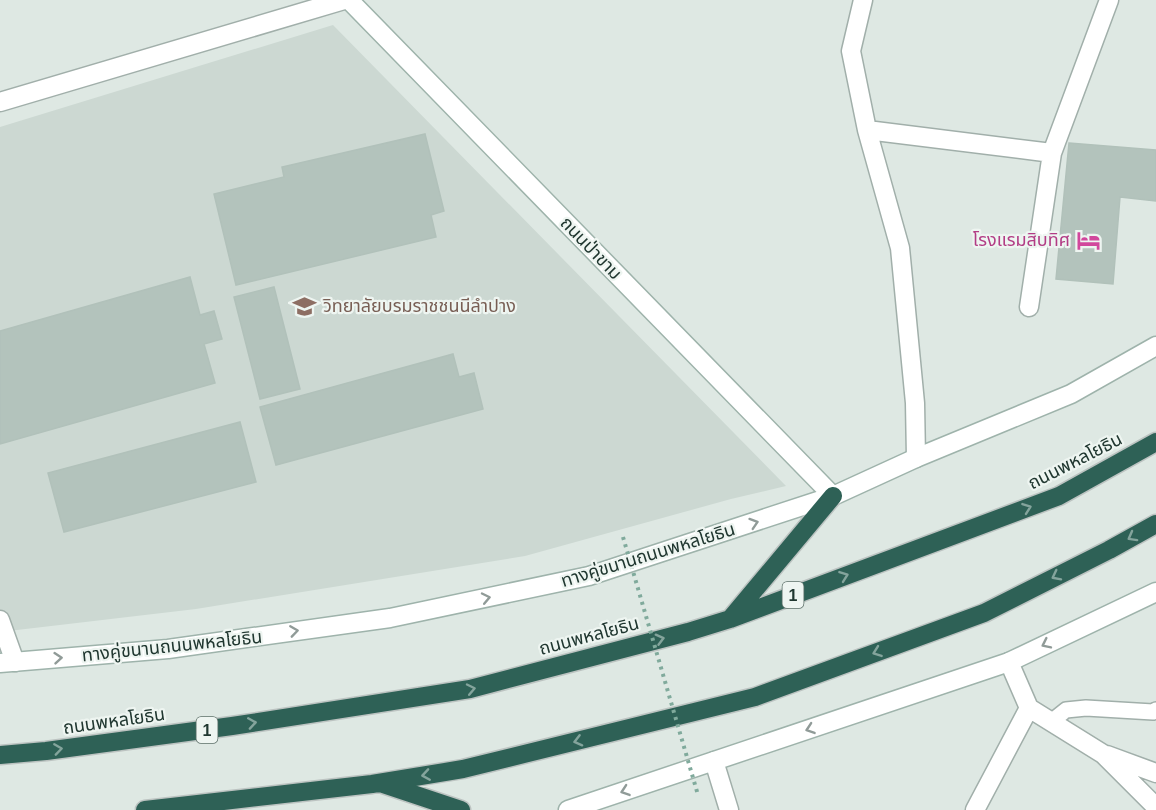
<svg xmlns="http://www.w3.org/2000/svg" width="1156" height="810" font-family="Helvetica,'Noto Sans Thai',sans-serif">
  <style>
    .built { fill: #ccd8d2 }
    .building { fill: #b3c3bc; stroke: #b1c1ba; stroke-width: 1.5 }
    .lines { fill: none; stroke-linecap: round; stroke-linejoin: round }
    .lane-casing { stroke: #a1afaa; stroke-width: 18 }
    .street-casing { stroke: #a1afaa; stroke-width: 21 }
    .secondary-casing { stroke: #9eb3ab; stroke-width: 21 }
    .highway-casing { stroke: #bcc3c1; stroke-width: 21 }
    .lane { stroke: #fff; stroke-width: 15 }
    .street { stroke: #fff; stroke-width: 18 }
    .secondary { stroke: #fff; stroke-width: 18 }
    .highway { stroke: #2e6156; stroke-width: 18 }
    .path-bridge { stroke: #80aa9c; stroke-width: 4; stroke-dasharray: 3 4.5; stroke-linecap: butt }
    .oneway { stroke: #84a49c }
    .oneway2 { stroke: #909b98 }
    .labels { text-anchor: middle; dominant-baseline: central; stroke-width: 4.5; stroke-linejoin: round; paint-order: stroke }
    .shield { fill: #eef5f1; stroke: #5e706a; stroke-width: 1.5 }
    .shield-label { font-size: 16px; font-weight: bold; fill: #203730 }
    .hotel-label { font-size: 18px; fill: #b23c85; stroke: #eef5f1; text-anchor: end }
    .street-label { font-size: 18px; fill: #203730; stroke: #eef5f1 }
    .education-label { font-size: 18px; fill: #785e54; stroke: #eef5f1; text-anchor: start }
  </style>
  <rect width="100%" height="100%" fill="#dee8e3"/>
  <!-- built -->
  <path class="built" d="M333,25L786,486L731,499L525,556L196,609L0,632V127Z"/>
  <!-- building -->
  <path class="building" d="M425,134L444,211L431,215L436,237L236,285L214,194L284,177L282,167Z
    M1069,143L1156,150V201L1120,197L1113,284L1056,279Z
    M190,277L200,315L214,311L222,339L204,344L215,383L0,444V331Z
    M274,287L300,389L260,399L234,297Z
    M453,354L459,377L474,373L483,409L276,465L260,407Z
    M240,422L256,482L64,532L48,473Z"/>
  <g class="lines">
    <defs>
      <path id="lane" d="M1051,722L1066,710L1086,708L1153,712L1156,710"/>
      <path id="street" d="M863,0L851,51L867,130L900,248L915,403L916,458
        M0,102L344,0
        M867,130L1052,153
        M1029,307L1052,153L1109,0
        M0,620L15,662
        M1009,662L1029,708L1103,754L1156,807
        M1107,755L1156,773
        M714,761L729,810
        M975,810L1029,708"/>
      <path id="secondary" d="M349,0L833,496
        M0,663L168,649L390,618L589,576L833,496L916,458L1071,394L1156,346
        M568,810L1009,662L1156,592"/>
      <path id="highway" d="M731,618L833,496
        M0,755L46,751L232,726L470,689L688,632L730,619L1059,496L1156,442
        M383,784L461,810
        M145,810L372,784L463,769L755,697L984,613L1109,550L1156,524"/>
    </defs>
    <!-- lane casing -->
    <use href="#lane" class="lane-casing"/>
    <!-- street casing -->
    <use href="#street" class="street-casing"/>
    <!-- secondary casing -->
    <use href="#secondary" class="secondary-casing"/>
    <!-- highway casing -->
    <use href="#highway" class="highway-casing"/>
    <!-- lane -->
    <use href="#lane" class="lane"/>
    <!-- street -->
    <use href="#street" class="street"/>
    <!-- secondary -->
    <use href="#secondary" class="secondary"/>
    <!-- highway -->
    <use href="#highway" class="highway"/>
    <!-- path-bridge -->
    <path class="path-bridge" d="M623,537L698,795"/>
  </g>
  <!-- one-way arrows -->
  <defs><path id="oneway-chevron" d="M-2-3.5L2.5 0L-2 3.5" fill="none" stroke-width="1.6" stroke-linecap="round" stroke-linejoin="round" transform="scale(1.5)"/></defs>
  <g class="oneway">
    <use href="#oneway-chevron" transform="translate(1027 508) rotate(-20)"/>
    <use href="#oneway-chevron" transform="translate(1132 537) rotate(151)"/>
    <use href="#oneway-chevron" transform="translate(844 576) rotate(-20)"/>
    <use href="#oneway-chevron" transform="translate(1056 576) rotate(153)"/>
    <use href="#oneway-chevron" transform="translate(660 639) rotate(-15)"/>
    <use href="#oneway-chevron" transform="translate(877 652) rotate(160)"/>
    <use href="#oneway-chevron" transform="translate(471 689) rotate(-12)"/>
    <use href="#oneway-chevron" transform="translate(252 723) rotate(-9)"/>
    <use href="#oneway-chevron" transform="translate(578 741) rotate(166)"/>
    <use href="#oneway-chevron" transform="translate(58 749) rotate(-8)"/>
    <use href="#oneway-chevron" transform="translate(426 775) rotate(171)"/>
  </g>
  <g class="oneway2">
    <use href="#oneway-chevron" transform="translate(754 523) rotate(-18)"/>
    <use href="#oneway-chevron" transform="translate(486 598) rotate(-12)"/>
    <use href="#oneway-chevron" transform="translate(294 631) rotate(-8)"/>
    <use href="#oneway-chevron" transform="translate(1046 644) rotate(154)"/>
    <use href="#oneway-chevron" transform="translate(58 658) rotate(-5)"/>
    <use href="#oneway-chevron" transform="translate(810 729) rotate(161)"/>
    <use href="#oneway-chevron" transform="translate(625 791) rotate(161)"/>
  </g>
  <!-- icons -->
  <defs>
    <symbol id="hotel-bare" viewBox="-9 -9 18 18"><path d="M-6-4.5h1.5V1H6V5H4.5V3h-9V5H-6ZM-4 0a1.8 1.8 0 1 1 3.6 0ZM.5 0V-2.5h3Q6-2.5 6 0Z" fill="#d1479c" stroke="#eef5f1" stroke-width="2.5" paint-order="stroke"/></symbol>
    <symbol id="university-bare" viewBox="-9 -9 18 18"><path d="M0-5L7-2L0 1L-7-2ZM-4 1L0 2.5L4 1V4Q0 6-4 4Z" fill="#8d6e63" stroke="#eef5f1" stroke-width="2.5" paint-order="stroke"/></symbol>
  </defs>
  <g fill-rule="evenodd">
    <use href="#hotel-bare" x="1072" y="224" width="33" height="33"/>
    <use href="#university-bare" x="288" y="290" width="33" height="33"/>
  </g>
  <g class="labels">
    <!-- shield labels -->
    <g class="shield">
      <rect x="782.5" y="582" width="21" height="26" rx="4.5"/>
      <rect x="196.5" y="717" width="21" height="26" rx="4.5"/>
    </g>
    <g class="shield-label">
      <text x="793" y="595">1</text>
      <text x="207" y="730">1</text>
    </g>
    <!-- hotel labels -->
    <g class="hotel-label">
      <text x="1070" y="240">โรงแรมสิบทิศ</text>
    </g>
    <!-- street labels -->
    <g class="street-label">
      <text transform="translate(591 248) rotate(46)">ถนนป่าขาม</text>
      <text transform="translate(1075 461) rotate(-27)">ถนนพหลโยธิน</text>
      <text transform="translate(648 555) rotate(-17)">ทางคู่ขนานถนนพหลโยธิน</text>
      <text transform="translate(589 636) rotate(-15)">ถนนพหลโยธิน</text>
      <text transform="translate(172 646) rotate(-6)">ทางคู่ขนานถนนพหลโยธิน</text>
      <text transform="translate(114 721) rotate(-8)">ถนนพหลโยธิน</text>
    </g>
    <!-- education labels -->
    <g class="education-label">
      <text x="323" y="306">วิทยาลัยบรมราชชนนีลำปาง</text>
    </g>
  </g>
</svg>
